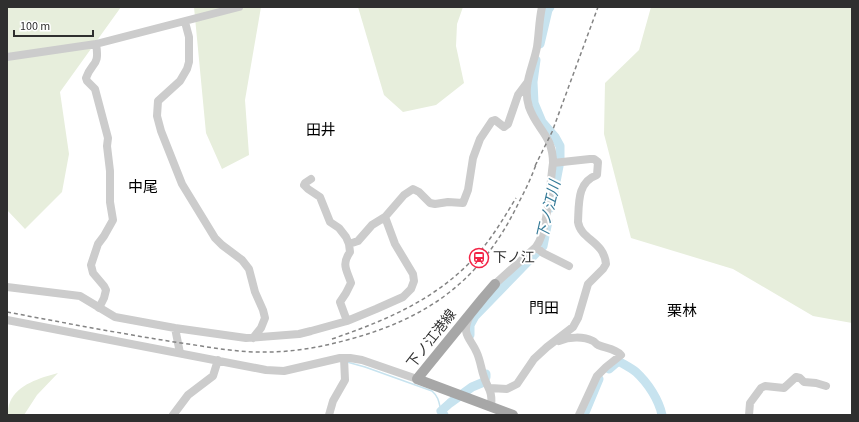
<svg xmlns="http://www.w3.org/2000/svg" width="859" height="422" font-family="'Source Sans 3','Noto Sans JP',sans-serif">
  <style>
    .green { fill: #e7eedc }
    .lines { fill: none; stroke-linecap: round; stroke-linejoin: round }
    .stream { stroke: #c7e3ef; stroke-width: 1.5 }
    .river { stroke: #c7e3ef; stroke-width: 9 }
    .minor { stroke: #ccc; stroke-width: 8 }
    .major { stroke: #a7a7a7; stroke-width: 10 }
    .rail { stroke: #848484; stroke-width: 1.5; stroke-dasharray: 4 3; stroke-linecap: butt }
    .labels { text-anchor: middle; dominant-baseline: central; stroke-width: 4; stroke-linejoin: round; paint-order: stroke }
    .poi-label { font-size: 14px; fill: #2f2f2f; stroke: #fff; text-anchor: start }
    .street-label { font-size: 14px; fill: #2f2f2f; stroke: #fff }
    .neighbourhood-label { font-size: 15px; fill: #000; stroke: #fff }
    .water-label { font-size: 15px; font-style: italic; fill: #367b98; stroke: #fff }
  </style>
  <rect width="100%" height="100%" fill="#fff"/>
  <!-- green -->
  <path class="green" d="M7,7H121L60,92L69,154L62,192L25,229L7,210Z
    M194,7H261L245,100L249,155L222,169L206,133Z
    M358,7H463L457,24L456,46L464,83L436,105L403,112L384,95Z
    M651,7H852V323L813,316L733,269L631,238L604,134L605,83L639,50Z
    M58,373L37,395L24,415H8C8,411 8,406 10,402C18,384 40,378 58,373Z"/>
  <g class="lines">
    <!-- stream -->
    <path class="stream" d="M347,362L365,367L432,391C439,397 439,403 441,411"/>
    <!-- river -->
    <path class="river" d="M540,44L548,10L550,7
      M536,60L533,82L534,103L542,122L555,137L560,146V161L551,208
      M470,335V325L475,316L543,246L548,221
      M609,369L616,363L620,362C625,365 631,368 636,372C648,383 659,400 662,415
      M444,415L441,411L450,403L472,387L484,382L486,377V374
      M584,415L599,379"/>
    <!-- minor -->
    <path class="minor" d="M185,22L189,37V62L187,69L180,81L158,101L157,116L161,131L182,184L215,238L222,245L242,260L249,269L255,292L263,310L265,318L261,328L253,338
      M96,44C100,67 92,61 86,78L87,81L95,89L108,138L107,146L110,171V202L113,220L104,236L98,244L91,265L93,273L104,286L106,290L104,298L99,308
      M7,57L96,44L239,7
      M311,179L305,183L304,185L308,189L320,197L330,222L339,228L346,237L349,244L350,252C341,265 347,270 351,283L346,293L340,302L347,321
      M349,244L358,241L372,225L385,217
      M536,247L543,253L569,266
      M495,284L536,247C548,231 550,183 553,163C553,135 537,130 529,107C522,85 533,68 537,47C539,34 539,20 542,7
      M7,287L80,296L115,317L175,328L246,338L299,334L311,331L347,321L376,309L403,297L411,289L414,281L413,274L395,244L385,217L404,195L413,189L419,192L430,203L435,204L448,202L463,203L468,190L473,158L480,139L492,121L495,120L504,127L508,124L518,95L527,83
      M470,316C460,335 471,338 477,353C480,360 481,367 483,374C487,389 493,389 491,407
      M7,320L266,370L284,371L340,358H350L362,360L417,379
      M175,328L180,353
      M559,341C569,337 583,336 593,341C595,342 596,344 598,345C607,349 614,348 621,355L606,367L597,376L579,415
      M490,388L507,389L517,384L534,359L547,347L573,327L578,318L588,284L603,269L606,264C604,241 581,240 578,222C579,203 577,182 597,175L598,162L594,159H590L553,163
      M173,415L188,395L213,376L218,360
      M329,415L333,401L345,380L344,358
      M749,415L750,403L761,388L765,386L784,388L796,377L800,378L804,382L816,383L826,386"/>
    <!-- major -->
    <path class="major" d="M495,284L483,298L417,379L513,415"/>
    <!-- rail -->
    <path class="rail" d="M535,166L552,132L598,7
      M7,312C65,323 123,334 181,343C210,347 239,353 267,352C294,352 321,347 347,340C430,318 482,279 519,202C526,189 532,176 537,162
      M332,339C390,319 442,297 482,249C495,233 505,216 516,198"/>
  </g>
  <!-- icons -->
  <defs>
    <symbol id="station-ring" viewBox="-11 -11 22 22"><circle r="9.5" fill="#fff" stroke="#f32547" stroke-width="1.5"/><path d="M-3-6H3Q5-6 5-4V2Q5 4 3 4L4.5 6H3L1.5 4h-3L-3 6H-4.5L-3 4Q-5 4-5 2V-4Q-5-6-3-6ZM-3.5-4v3h7v-3ZM-3.5 1v1.5H-2V1ZM2 1v1.5H3.5V1Z" fill="#f32547"/></symbol>
  </defs>
  <g fill-rule="evenodd">
    <use href="#station-ring" x="468" y="247" width="22" height="22"/>
  </g>
  <g class="labels">
    <!-- poi labels -->
    <g class="poi-label">
      <text x="493" y="258">下ノ江</text>
    </g>
    <!-- street labels -->
    <g class="street-label">
      <text transform="translate(432 339) rotate(-52)">下ノ江港線</text>
    </g>
    <!-- neighbourhood labels -->
    <g class="neighbourhood-label">
      <text x="321" y="130">田井</text>
      <text x="143" y="187">中尾</text>
      <text x="544" y="308">門田</text>
      <text x="682" y="311">栗林</text>
    </g>
    <!-- water labels -->
    <g class="water-label">
      <text transform="translate(549 210) rotate(-77)">下ノ江川</text>
    </g>
  </g>
  <!-- border -->
  <rect width="859" height="422" fill="none" stroke="#2f2f2f" stroke-width="16"/>
  <!-- scale -->
  <path d="M14 30v6h79v-6" fill="none" stroke="#2f2f2f" stroke-width="2"/>
  <text x="20" y="30" font-size="12" fill="#2f2f2f" stroke="#ffffff" stroke-width="3" paint-order="stroke">100 m</text>
</svg>
